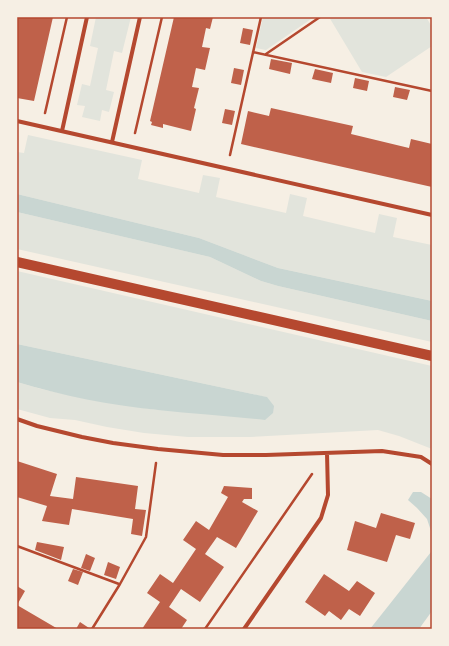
<svg xmlns="http://www.w3.org/2000/svg" width="449" height="646" font-family="Mulish,sans-serif">
  <style>
    .green { fill: #e2e4dc }
    .water { fill: #c9d6d2 }
    .building { fill: #bf614a }
    .lines { fill: none; stroke-linecap: round; stroke-linejoin: round }
    .path { stroke: #b5482f; stroke-width: 2.5 }
    .minor { stroke: #b5482f; stroke-width: 4 }
    .primary { stroke: #b5482f; stroke-width: 10 }
    .neatline { fill: none; stroke: #b5482f; stroke-width: 1.5 }
  </style>
  <rect width="100%" height="100%" fill="#f6efe4"/>
  <!-- green -->
  <path class="green" d="M96,17H131L122,53L114,51L106,90L114,92L109,112L102,110L100,121L82,117L85,106L77,105L82,84L90,86L98,48L90,46Z
    M263,17H314L266,50L256,48Z
    M329,17H426L432,27V46L386,77L362,72Z
    M28,135L142,160L138,179L199,193L203,175L220,178L216,197L286,213L290,194L307,198L303,216L375,233L379,214L397,218L393,237L432,245V301L278,268L199,238L17,194V152L24,153Z
    M17,212L210,257L261,281L278,286L432,321V342L17,249Z
    M17,271L432,366V449L399,436L378,430L250,437H188L144,433L107,427L75,420L50,418L17,409V382L41,389L93,400L157,410L266,397L17,344Z"/>
  <!-- water -->
  <path class="water" d="M17,194L199,238L278,268L432,301V321L278,286L261,281L210,257L17,212Z
    M17,344L267,397L274,406L273,413L265,420C229,416 194,414 158,410C110,405 63,396 17,382Z
    M413,492H421L432,499V534L427,519L417,508L408,500Z
    M432,544V611L419,629H370L431,552Z"/>
  <!-- building -->
  <path class="building" d="M17,17H53L34,101L17,98Z
    M174,17H213L210,29L206,28L202,47L210,48L205,70L196,68L192,87L199,88L194,108L196,109L191,131L163,124V128L151,125L152,122L150,121Z
    M243,28L253,30L250,45L240,43Z
    M271,59L292,63L290,74L269,69Z
    M234,68L244,70L241,85L231,83Z
    M315,69L333,73L331,83L312,79Z
    M355,78L369,81L367,91L353,88Z
    M395,87L410,90L407,100L393,97Z
    M271,108L353,126L351,134L409,148L411,139L432,144V187L241,144L248,111L269,116Z
    M225,109L235,111L232,125L222,123Z
    M17,461L57,474L50,496L73,499L76,477L138,486L135,509L146,510L142,536L131,534L133,519L72,509L69,525L42,521L47,506L17,497Z
    M224,486L252,488V499H244L242,502L258,511L236,548L217,537L205,554L224,567L200,602L181,589L169,607L187,620L181,629H142L160,602L147,593L160,574L173,583L196,549L183,540L196,521L209,530L228,497L221,493Z
    M381,513L415,523L410,539L396,535L387,562L347,550L355,521L376,528Z
    M37,542L64,547L61,560L35,550Z
    M86,554L95,558L90,571L81,568Z
    M108,562L120,567L116,579L104,575Z
    M73,569L83,572L78,585L68,581Z
    M324,574L349,591L357,581L375,593L360,616L349,609L341,620L329,611L325,616L305,602Z
    M17,586L25,591L17,605L58,629H17Z
    M80,622L89,628V629H76Z"/>
  <g class="lines">
    <!-- path -->
    <path class="path" d="M431,17L432,19
      M253,52L432,91
      M266,54L320,17
      M45,113L67,17
      M135,133L162,17
      M230,155L261,17
      M17,546L119,584
      M92,629L120,584L146,537L156,463
      M205,629L312,474"/>
    <!-- minor -->
    <path class="minor" d="M17,121L432,215
      M62,131L87,17
      M112,142L140,17
      M17,419L37,426L82,437L113,443L158,449L223,455H266L382,451L421,457L432,464
      M244,629L321,518L328,495L327,453"/>
    <!-- primary -->
    <path class="primary" d="M17,262L432,356"/>
  </g>
  <!-- border -->
  <rect width="449" height="646" fill="none" stroke="#f6efe4" stroke-width="36"/>
  <rect x="18" y="18" width="413" height="610" class="neatline"/>
</svg>
